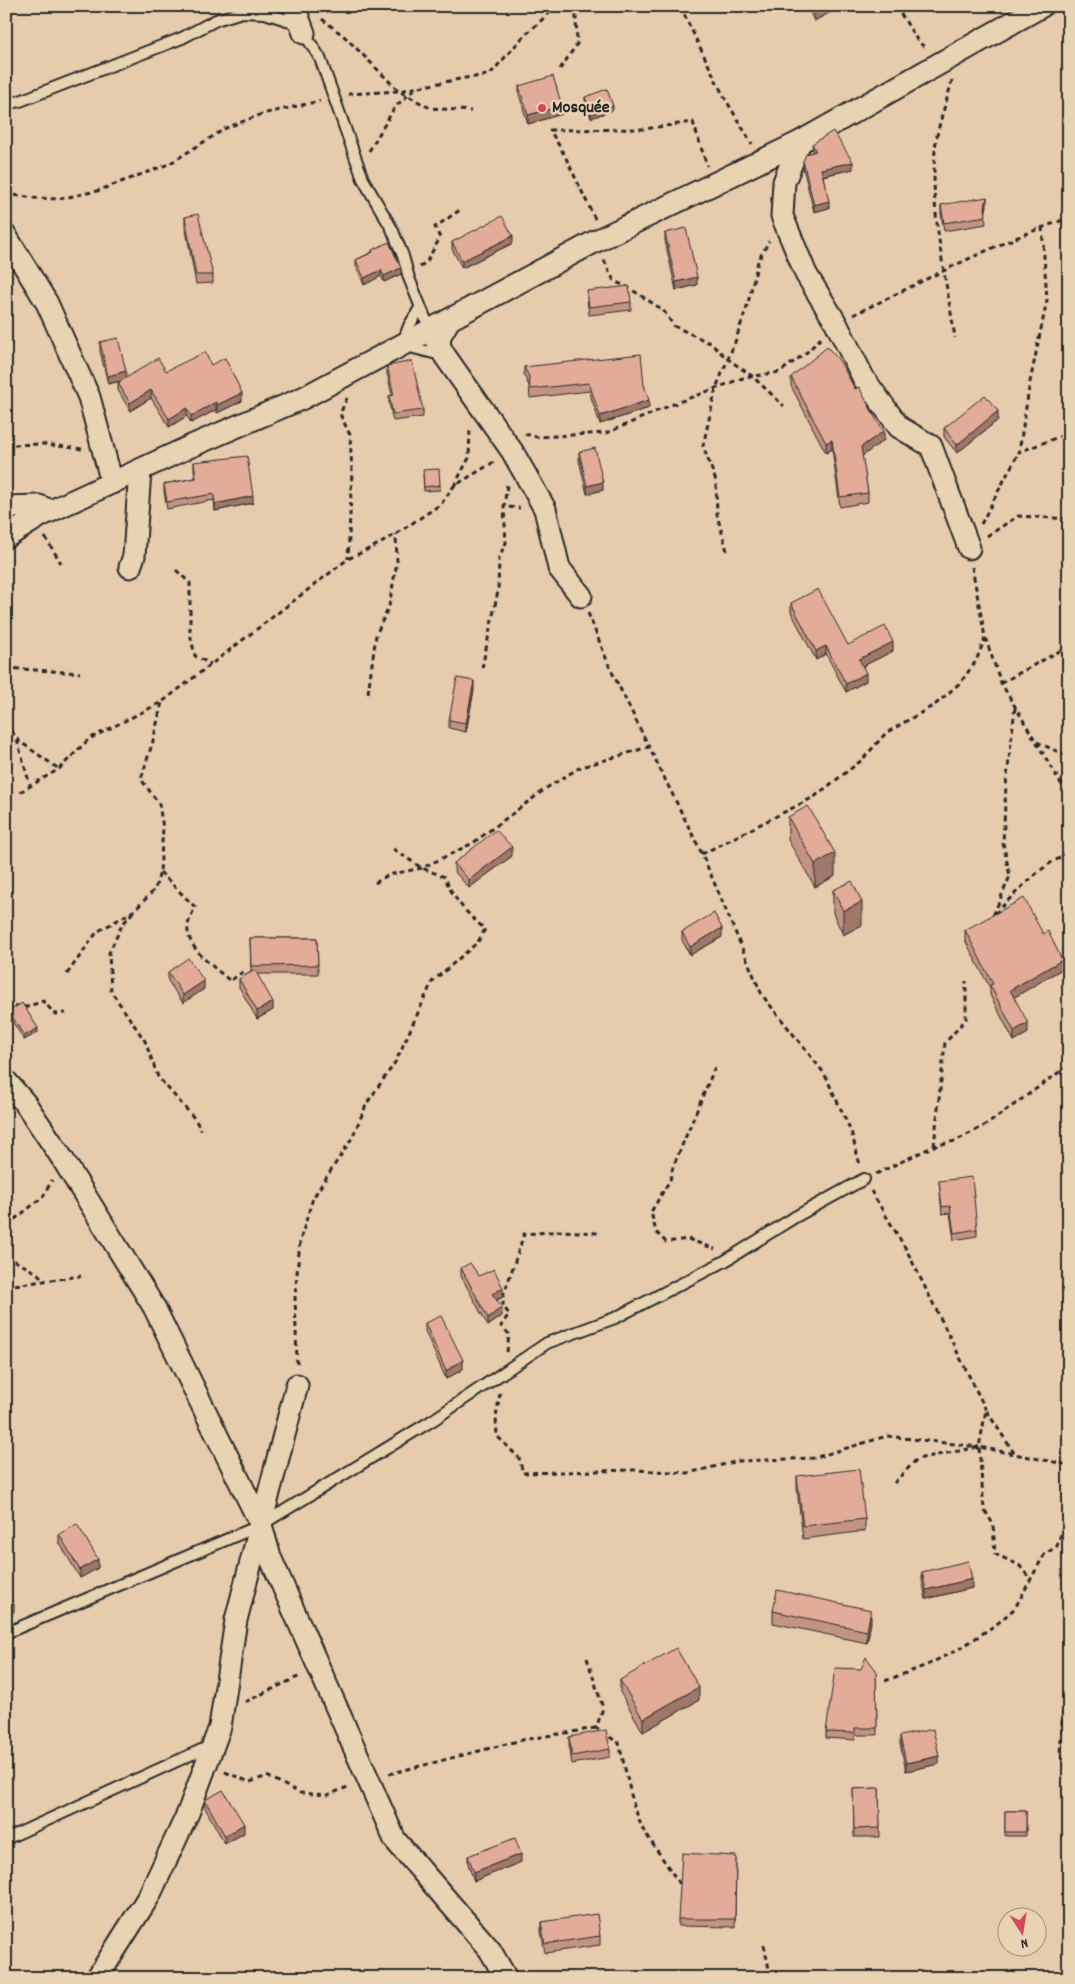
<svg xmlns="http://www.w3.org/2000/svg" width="1075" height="1984" font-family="Dekko,sans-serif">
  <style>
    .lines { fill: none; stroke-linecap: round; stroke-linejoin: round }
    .lane-casing { stroke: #2b2b2b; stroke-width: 14 }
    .street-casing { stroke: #2b2b2b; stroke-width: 25 }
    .path { stroke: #2b2b2b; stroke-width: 3; stroke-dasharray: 5 4; stroke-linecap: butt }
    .lane { stroke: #e8d3b2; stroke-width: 10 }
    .street { stroke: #e8d3b2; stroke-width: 21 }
    .wall { fill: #c39483; stroke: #2b2b2b }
    .shaded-wall { fill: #9f786a; stroke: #2b2b2b }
    .building { fill: #e3ac98; stroke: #2b2b2b }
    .poi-dot { fill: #d1495b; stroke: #e8d3b2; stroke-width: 2 }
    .labels { text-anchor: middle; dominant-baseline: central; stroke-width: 5; stroke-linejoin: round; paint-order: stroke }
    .poi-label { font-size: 18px; font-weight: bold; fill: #2b2b2b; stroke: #e8d3b2; text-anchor: start }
  </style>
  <rect width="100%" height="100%" fill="#e7cbad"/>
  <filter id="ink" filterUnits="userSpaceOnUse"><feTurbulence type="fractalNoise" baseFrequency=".02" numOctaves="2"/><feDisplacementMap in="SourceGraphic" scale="10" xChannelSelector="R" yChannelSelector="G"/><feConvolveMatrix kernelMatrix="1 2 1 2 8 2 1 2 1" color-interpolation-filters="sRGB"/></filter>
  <g filter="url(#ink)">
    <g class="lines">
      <defs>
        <path id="lane" d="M6,104L20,101L182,38L216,20L242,12L265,13L290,21L304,33L320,58L363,179L392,229L403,256L409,278L430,330
          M420,308L409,326L402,345L445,356V338L455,321
          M6,1633L261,1525L433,1420L547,1343L615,1318L725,1261L795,1217L864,1179
          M6,1839L212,1745"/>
        <path id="street" d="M294,6L304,33
          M800,142L784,182L782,216L806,274L836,323L864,379L899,427L931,446L969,548
          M6,236L47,303L89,397L112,483
          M430,330L445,356L512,451L545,509L559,568L581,596
          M6,507L39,506L51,511
          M6,537L40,516L189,447L303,398L594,242L800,142L1042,6
          M130,567L134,556L140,471
          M6,1081L25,1103L62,1158L154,1307L261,1525L270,1557L395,1840L490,1950L506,1978
          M97,1978L149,1896L188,1813L220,1727L236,1620L297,1385"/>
      </defs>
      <!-- lane casing -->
      <use href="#lane" class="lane-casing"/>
      <!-- street casing -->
      <use href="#street" class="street-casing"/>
      <!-- path -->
      <path class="path" d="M172,6L204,9
        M682,6V10L723,95L752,144
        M896,6L919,43L926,47
        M322,19L345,37L399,91L430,108L471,111
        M560,69L577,44L576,17L573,6
        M952,80C947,102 936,129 935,151C930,213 946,277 955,338
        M348,94L399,91L465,78L483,76L492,72L523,37L557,6
        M369,151L395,107L417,87
        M6,194L34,198L59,199L97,191L169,164L226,128L262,114L320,101
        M595,219L565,156L550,130L644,129L693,122L707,166
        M1042,227L1047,300L1030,382L1019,452L1069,433
        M604,260L614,281L629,288L663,310L674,326L710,343L728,359L752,376L784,406
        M420,267L427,261L440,238L435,227L460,210
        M853,315C924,281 994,243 1069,218
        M347,398L340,414L350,435L352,471L348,559
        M525,434L537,437L607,433L671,405L743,378L780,372L807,352L822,337
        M6,448L11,445L43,444L82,449
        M507,485L504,507L520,508
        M454,486L469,458L470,428
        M981,524L1019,452
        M987,536L1018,516L1069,519
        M45,537L61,563
        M727,551L717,515L716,481L703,446L716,388L735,342L748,303L758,261L769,241
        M972,567L985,637L1001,683L1069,797
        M176,570L190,583V633L195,656L211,664
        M588,613L610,668L702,854L762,995L824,1073L851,1131L860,1165
        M6,668L80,673
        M482,668L498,591L499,557L506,543L504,507
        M1001,683L1069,646
        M368,693L376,635L389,606L397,562L396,534
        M1015,708L1006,785L1003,843L1010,876L993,916C1011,898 1044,860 1069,855
        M6,724L19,741L59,769
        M17,740L30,785
        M1037,742L1069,757
        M20,792L59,769L89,739L162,702L348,559L381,543L396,534L441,504L454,486L494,462
        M702,854L814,797L862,760L886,733L936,704L961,682L976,661L985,638
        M160,872L195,907C193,912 189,919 188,925C185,949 215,967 230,981L244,971
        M375,883L388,875L422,868L473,843L548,787L579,768L648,747
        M133,912L122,925L109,953L111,991L145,1041L158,1077L195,1119L201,1130
        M67,974L97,932L135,910L155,889L160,872L163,828L159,804L141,779L153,741L162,702
        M6,1005L27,1007L43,1001L55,1014L66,1013
        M6,1017L10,1029L8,1046L6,1048
        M715,1067L673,1167L670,1180L651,1212L656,1232L666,1242L688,1239L715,1249
        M934,1146L945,1043L966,1019V981
        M876,1174L934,1146L955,1141L986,1125L1069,1065
        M871,1191L906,1249L986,1410
        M6,1223L15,1219L43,1197L52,1180
        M6,1256L37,1273L45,1281
        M6,1286L81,1276
        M507,1352L509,1334L501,1326L509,1314L503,1306V1297L524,1234L561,1231L598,1233
        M297,1364L295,1296L300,1241L313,1198L352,1138L367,1103L396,1061L432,982L478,942L485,929C468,915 452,898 445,877L422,868L390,847
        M500,1393L496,1417L497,1436L519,1458L523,1473L634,1470L688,1473L739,1461L814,1458L887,1436L979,1447
        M1014,1453L986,1410L979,1447L984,1509L993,1524L995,1554L1019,1565L1031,1580
        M894,1483L917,1459L979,1447L1069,1465
        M587,1658L603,1708L596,1728L619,1743L633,1803L642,1828L681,1886
        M885,1681L927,1665L961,1648L998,1623L1015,1608L1044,1555L1057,1546L1069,1510
        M245,1702L300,1676
        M1063,1711L1060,1753L1069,1775
        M225,1772L250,1782L267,1776L300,1793L328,1795L350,1786
        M389,1774L522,1740L596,1728
        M764,1945L771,1978"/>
      <!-- lane -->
      <use href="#lane" class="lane"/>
      <!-- street -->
      <use href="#street" class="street"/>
    </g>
    <!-- wall -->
    <path class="wall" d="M807,6H842L814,21Z
      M519,86L562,114L528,124L519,94Z
      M585,97L613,110L591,118L585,101Z
      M812,144L853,169L823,176L829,208L814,212L803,168V161L813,152Z
      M941,205H987L985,212L986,224L944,231L941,214Z
      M185,217L213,275V283L196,284L185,225Z
      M665,233L697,285L676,290L665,241Z
      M452,242L513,243L462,268L452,249Z
      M372,250L401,274L384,282L381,276L364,285L356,266V260L372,252Z
      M587,291L631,302V310L589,315L587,299Z
      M100,342L126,378L166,371L211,365L242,401L217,413L216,410L191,423L187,416L169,427L151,398L130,411L118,390V383L120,381L108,384L100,351Z
      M387,366L423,410V417L393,421L389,403V396L392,395L387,373Z
      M524,367L644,385L649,408L600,424L589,391L530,398L529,386L524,375Z
      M791,377L884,440L862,456L868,493V502L840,507L832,449L826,453L791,386Z
      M998,420L957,453L944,437V428Z
      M579,452L603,490L587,494L579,460Z
      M194,462L253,503L215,511L214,500L167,509L164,491V484L195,478L194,469Z
      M423,475L440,485V490L424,491Z
      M791,603L848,645L893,651L863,666L866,681L846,692L826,654L816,660L791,612Z
      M474,690L466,732L449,728V720Z
      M788,817L835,876L815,887L788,840Z
      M512,856L469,888L454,871V863Z
      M833,890L862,925L843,935L833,913Z
      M965,930L1062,969L1014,997L1028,1033L1014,1041L990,995V988L965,940Z
      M682,932L722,937L690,955L682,940Z
      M250,938H317L318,974H257L273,1010L257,1019L239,987V979L251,972Z
      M168,972L204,989L183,1003L168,981Z
      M9,1011L38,1032L24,1040L9,1016Z
      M939,1181L977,1229V1236L954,1240L950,1213L942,1214Z
      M461,1268L479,1276L503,1297L497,1300L502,1316L488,1326L461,1276Z
      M425,1323L463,1369L446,1379L425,1331Z
      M797,1476L865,1519V1531L803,1539L797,1489Z
      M59,1534L98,1568L80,1578L59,1542Z
      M922,1572L972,1588L926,1599L922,1580Z
      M773,1611L871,1622L867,1643L773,1623Z
      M876,1670L877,1735H855V1740L826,1738V1732Z
      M620,1680L699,1700L643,1732L620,1692Z
      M900,1736L939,1764L906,1771L900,1744Z
      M569,1737L610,1749V1757L572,1764L569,1746Z
      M879,1788L880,1837H854L853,1789Z
      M205,1800L244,1833L225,1844L205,1808Z
      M1005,1811H1026V1836H1005Z
      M468,1856L521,1862L474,1881L468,1864Z
      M736,1856L735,1927L678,1926V1919Z
      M541,1922L600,1936V1945L545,1953L541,1931Z"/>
    <!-- shaded-wall -->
    <path class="shaded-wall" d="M817,6H842L814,21V8Z
      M562,106V114L528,124V115Z
      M613,106V110L591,118V114Z
      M853,162V169L821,176V169Z
      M987,197V205L985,216V208Z
      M829,201V208L814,212V205Z
      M513,236V243L462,268V261Z
      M401,268V274L384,282V276Z
      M381,270V276L364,285V278Z
      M697,277V285L676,290V282Z
      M126,371V380L108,384V376Z
      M151,390V398L130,411V403Z
      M242,393V401L217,413V405Z
      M649,400V408L600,424V416Z
      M216,402V410L191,423V416Z
      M187,408V416L169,427V419Z
      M998,411V420L957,453V445Z
      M884,431V440L861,457V447Z
      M832,440V449L826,453V443Z
      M603,482V490L587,494V486Z
      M253,496V503L215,511V504Z
      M893,642V651L859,668V659Z
      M826,646V654L816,660V651Z
      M866,673V681L846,692V684Z
      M474,681V690L466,732V723Z
      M512,847V856L469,888V880Z
      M835,853V876L815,887V864Z
      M862,902V925L843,935V911Z
      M722,928V937L690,955V947Z
      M1062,960V969L1010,1000V990Z
      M204,981V989L183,1003V995Z
      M273,1002V1010L257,1019V1011Z
      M1028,1023V1033L1014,1041V1031Z
      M38,1028V1032L24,1040V1036Z
      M503,1288V1297L492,1302V1294Z
      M502,1307V1316L488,1326V1318Z
      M463,1360V1369L446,1379V1371Z
      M98,1559V1568L80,1578V1570Z
      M972,1579V1588L926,1599V1590Z
      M14,1604V1612L6,1616V1608Z
      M871,1610V1622L867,1643V1631Z
      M699,1687V1700L643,1732V1719Z
      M939,1756V1764L906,1771V1763Z
      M244,1824V1833L225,1844V1836Z
      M521,1854V1862L474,1881V1872Z"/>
    <!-- building -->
    <path class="building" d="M553,76L562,106L528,115L519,86Z
      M607,89L613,106L591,114L585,97Z
      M833,131L853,162L821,169L829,201L814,205L803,161L806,154L816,151L812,144Z
      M987,197L985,208L986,216L944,223L941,205Z
      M198,214L213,275H196L185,217Z
      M502,216L513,236L462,261L452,242Z
      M686,228L697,277L676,282L665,233Z
      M389,242L401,268L384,276L381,270L364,278L356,260L373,252L372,250Z
      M629,286L631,302L589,307L587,291Z
      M118,338L126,371L108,376L100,342Z
      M827,347L839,360L855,389L859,387L876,419L884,431L861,447L868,493L840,497L832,440L826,443L791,377Z
      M205,352L211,365L225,358L242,393L217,405L216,402L191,416L187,408L169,419L151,390L130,403L118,383L158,358L166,371Z
      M641,354L644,385L649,400L600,416L589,383L530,389L529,377L524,367Z
      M412,361L423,410L393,414L389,396L394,395L387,366Z
      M985,395L998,411L957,445L944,428Z
      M595,448L603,482L587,486L579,452Z
      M247,456L253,496L215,504L214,494L167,502L164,484L196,478L194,462Z
      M439,469L440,485L424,487L423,470Z
      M818,589L848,645L885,626L893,642L859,659L866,673L846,684L826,646L816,651L791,603Z
      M457,678L474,681L466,723L449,720Z
      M808,806L835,853L815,864L788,817Z
      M496,830L512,847L469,880L454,863Z
      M852,881L862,902L843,911L833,890Z
      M1024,898L1043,934L1048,931L1062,960L1010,990L1028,1023L1014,1031L990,985L993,984L965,930Z
      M714,913L722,928L690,947L682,932Z
      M250,938H317L318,965L251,966Z
      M188,958L204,981L183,995L168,972Z
      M255,970L273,1002L257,1011L239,979Z
      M22,1003L38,1028L24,1036L9,1011Z
      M972,1177L977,1229L954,1233L950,1206L942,1207L939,1181Z
      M470,1263L479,1276L494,1269L503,1288L492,1294L502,1307L488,1318L461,1268Z
      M441,1316L463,1360L446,1371L425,1323Z
      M859,1469L865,1519L803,1526L797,1476Z
      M77,1524L98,1559L80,1570L59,1534Z
      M968,1561L972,1579L926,1590L922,1572Z
      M6,1590L14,1604L6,1608Z
      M777,1590L871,1610L867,1631L773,1611Z
      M676,1648L699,1687L643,1719L620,1680Z
      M866,1657L876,1670L877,1728H855V1733L826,1732L835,1668L861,1669Z
      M933,1729L939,1756L906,1763L900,1736Z
      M606,1730L610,1749L572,1756L569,1737Z
      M879,1788L880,1828L854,1829L853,1789Z
      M223,1790L244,1824L225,1836L205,1800Z
      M1005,1811H1026V1832H1005Z
      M515,1838L521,1854L474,1872L468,1856Z
      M682,1853L736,1856L735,1919H678Z
      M597,1914L600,1936L545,1944L541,1922Z"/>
  </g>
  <!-- markers -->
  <circle class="poi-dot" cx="542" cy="108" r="5"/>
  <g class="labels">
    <!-- poi labels -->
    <g class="poi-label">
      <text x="552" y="108">Mosquée</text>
    </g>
  </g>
  <!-- margin -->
  <rect width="1075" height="1984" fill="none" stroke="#e8d3b2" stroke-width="25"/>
  <rect x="12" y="12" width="1050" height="1959" fill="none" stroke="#2b2b2b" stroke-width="2" filter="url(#ink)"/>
  <!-- north arrow -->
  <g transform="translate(1022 1932) rotate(168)"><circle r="24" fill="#e8d3b2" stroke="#9c907c"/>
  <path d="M0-4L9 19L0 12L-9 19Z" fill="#d1495b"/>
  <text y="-8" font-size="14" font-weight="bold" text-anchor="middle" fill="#2b2b2b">N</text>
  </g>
</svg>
